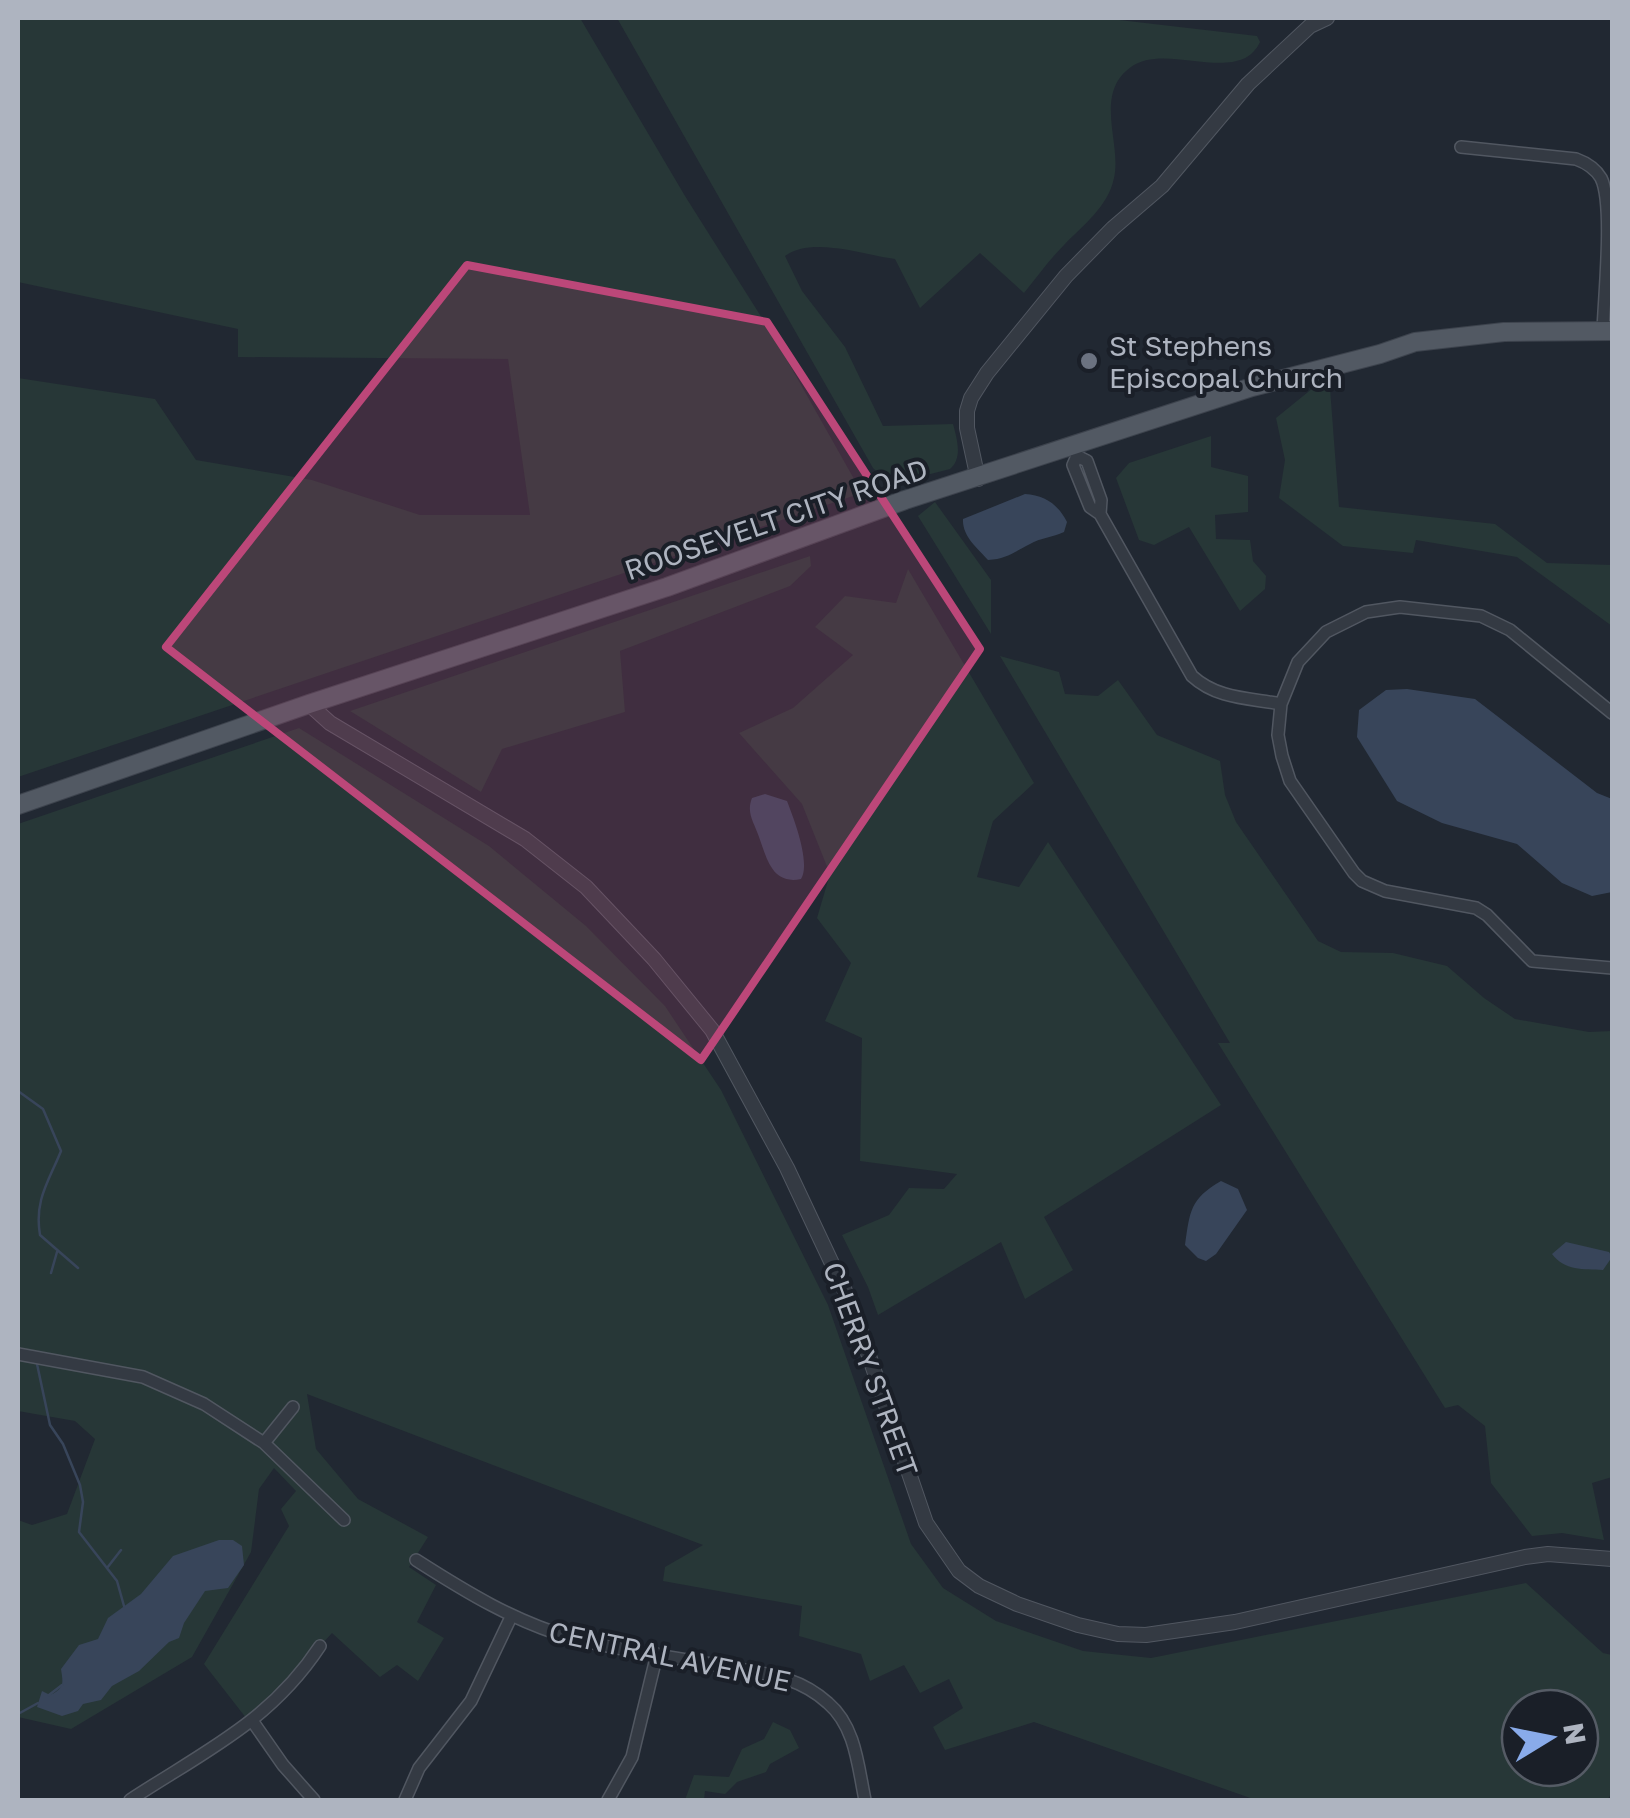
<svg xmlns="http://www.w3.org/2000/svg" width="1630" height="1818" font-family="'Golos Text',sans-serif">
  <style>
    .green { fill: #273737; fill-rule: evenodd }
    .water { fill: #38455a }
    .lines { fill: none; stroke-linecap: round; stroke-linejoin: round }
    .stream { stroke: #38455a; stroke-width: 2.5 }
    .minor-casing { stroke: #515761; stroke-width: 14 }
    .tertiary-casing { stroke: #515761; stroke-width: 16 }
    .primary-casing { stroke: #3d434d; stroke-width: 20 }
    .minor { stroke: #343a43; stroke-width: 11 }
    .tertiary { stroke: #343a43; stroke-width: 14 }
    .primary { stroke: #525963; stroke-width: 18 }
    .marked { fill: #bc4779; fill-opacity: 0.2; stroke: #bc4779; stroke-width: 8; stroke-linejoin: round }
    .worship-dot { fill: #6b7280; stroke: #1a1f28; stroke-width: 4 }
    .labels { text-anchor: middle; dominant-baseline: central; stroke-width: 8; stroke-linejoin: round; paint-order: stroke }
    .poi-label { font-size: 28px; fill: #aeb4c0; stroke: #1a1f28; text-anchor: start }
    .street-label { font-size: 28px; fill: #aeb4c0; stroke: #1a1f28 }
  </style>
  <rect width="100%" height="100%" fill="#212832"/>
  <!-- green -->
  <path class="green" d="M18,18H580L685,196L774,337L862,493L18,777V378L155,399L196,460L312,480L420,515H530L508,359L238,357V329L18,282Z
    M617,18H1102L1257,36L1260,42C1239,87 1166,41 1131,67C1093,94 1122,144 1114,178C1108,207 1083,225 1064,245C1049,260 1037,277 1024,293L980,253L920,308L895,259C864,255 812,236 785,256L802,291L845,347L883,426L953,424C957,439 963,458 950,469L895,483L887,481L873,468Z
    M1329,375L1339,507L1495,524L1547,563L1612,565V626L1517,557L1416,540L1413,553L1343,546L1279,498L1285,460L1276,418Z
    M1211,436V467L1248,476V512L1215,515L1216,539L1250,540L1253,561L1266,576L1265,589L1240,611L1189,527L1154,545L1139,540L1116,478L1129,463Z
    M935,502L991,580V634L918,516Z
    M810,556L811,566L790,586L620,651L625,712L502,749L481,792L350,711Z
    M908,569L1034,783L993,821L977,877L1019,887L1048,842L1221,1105L1044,1217L1073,1270L1025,1299L1001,1242L878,1315L868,1287L842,1235L889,1215L909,1188L944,1189L957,1174L860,1161L862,1038L825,1021L851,963L817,918L830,874L802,804L739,733L793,708L853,655L815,627L845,596L896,603Z
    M1000,656L1059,672L1065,694L1098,696L1118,680L1157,735L1220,761L1225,795L1236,822L1318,941L1341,952L1393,953L1447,966L1484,998L1515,1019L1589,1032L1612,1031V1477L1592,1483L1604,1540L1562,1533L1532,1536L1491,1483L1485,1426L1458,1405L1445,1408L1218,1043H1230Z
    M299,728L489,846L586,926L665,1006L721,1090L828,1305L911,1544L943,1588L996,1621L1083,1651L1151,1658L1526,1583L1603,1653L1612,1655V1793L1607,1800H1256L1034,1722L945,1750L933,1727L963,1708L949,1679L920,1693L904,1665L870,1681L861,1654L799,1636L802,1606L663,1581L665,1567L703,1545L307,1394L316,1449L358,1499L428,1537L409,1567L436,1585L417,1622L444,1638L418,1681L397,1665L380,1677L332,1633L250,1723L204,1664L289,1526L281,1509L296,1491L274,1468L259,1489L251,1552L192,1657L71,1729L18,1717V1520L32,1525L67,1514L95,1439L75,1421L18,1411V824ZM1520,1708H1580V1768H1520Z
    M773,1722L790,1730L799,1748L770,1764L766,1772L737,1782L725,1794L705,1791L704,1800H685L694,1775L729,1777L742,1749L764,1739Z"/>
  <!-- water -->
  <path class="water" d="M1025,494C1044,495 1058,504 1067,522L1064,532C1053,537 1040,538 1030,544C1014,552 1007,559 988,560C977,548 962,536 963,519Z
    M1407,689L1475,699L1597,793L1612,799V892L1592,896L1562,883L1517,844L1442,823L1397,801L1357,737L1359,710L1386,690Z
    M765,794L787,801C794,819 811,863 801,879C772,885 767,859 759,837C754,822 746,813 752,798Z
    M1221,1181L1238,1189L1247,1210L1216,1254L1206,1261L1198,1258L1185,1245C1190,1211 1190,1199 1221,1181Z
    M1566,1242L1609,1252L1612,1257L1603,1270C1583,1269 1565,1271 1552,1254Z
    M219,1540H233L242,1546L244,1565L228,1588L205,1591L184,1623L179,1638L169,1642L139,1671L112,1686L101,1700L83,1704L78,1711L62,1716L37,1707L42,1691L50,1695C65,1688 63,1683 61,1669L79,1645L98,1639L108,1618L141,1594L173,1556Z"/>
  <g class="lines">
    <!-- stream -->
    <path class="stream" d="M18,1091L43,1109L61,1151C49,1181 34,1200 40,1235L78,1268
      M51,1273L57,1252
      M37,1364L50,1425L63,1444L80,1485L83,1502L79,1532L117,1581L124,1606
      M107,1568L121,1550
      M49,1695L62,1685
      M18,1714L38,1703"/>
    <defs>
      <path id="minor" d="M1461,147L1576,159C1587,163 1595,168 1601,178C1614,204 1604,298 1603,331
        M1074,447L1077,456L1073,465L1090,507L1100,514L1192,676C1217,699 1249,698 1281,704
        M1077,456L1087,461L1101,500L1100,514
        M1612,713L1510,630L1481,616L1400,607L1366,612L1326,632L1298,662L1281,704L1278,735L1282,756L1290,781L1354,873L1362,881L1385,891L1476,908L1487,915L1532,961L1612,968
        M18,1354L143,1377L204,1404L264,1443L344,1520
        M264,1443L293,1407
        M416,1560C466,1592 515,1622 572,1638C621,1651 673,1657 722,1666C762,1674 796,1674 828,1703C856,1727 858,1767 865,1800
        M253,1722L283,1765L314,1800
        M130,1800C203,1752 270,1722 320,1646
        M405,1800L419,1768L471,1701L511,1617
        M608,1800L632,1757L657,1654"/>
      <path id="tertiary" d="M978,479L967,428V411L971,398L987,373L1066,276L1113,228L1162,186L1248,84L1310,26L1327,18
        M309,704L330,723L525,839L586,887L654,959L712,1030L787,1168L852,1306L926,1523L959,1571L979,1586L1017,1604L1078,1625L1118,1634L1146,1635L1235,1622L1525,1557L1548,1554L1612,1559"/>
      <path id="primary" d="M18,805L309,704L667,587L905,500L1252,387L1380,354L1415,342L1504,332L1612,331"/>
    </defs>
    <!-- minor casing -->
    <use href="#minor" class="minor-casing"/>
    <!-- tertiary casing -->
    <use href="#tertiary" class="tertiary-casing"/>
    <!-- primary casing -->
    <use href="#primary" class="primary-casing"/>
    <!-- minor -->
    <use href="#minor" class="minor"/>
    <!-- tertiary -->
    <use href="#tertiary" class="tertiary"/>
    <!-- primary -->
    <use href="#primary" class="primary"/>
  </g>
  <!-- marked area -->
  <path class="marked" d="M467,265L767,322L980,649L701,1060L166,647Z"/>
  <!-- markers -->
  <circle class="worship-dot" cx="1089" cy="361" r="10"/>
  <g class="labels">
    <!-- poi labels -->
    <g class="poi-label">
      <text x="1109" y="345">St Stephens<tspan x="1109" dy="32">Episcopal Church</tspan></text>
    </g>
    <!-- street labels -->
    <g class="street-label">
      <text transform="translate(776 519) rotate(-19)">ROOSEVELT CITY ROAD</text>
      <text transform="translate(871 1369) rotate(70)">CHERRY STREET</text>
      <text transform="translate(670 1656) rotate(12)">CENTRAL AVENUE</text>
    </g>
  </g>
  <!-- border -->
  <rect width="1630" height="1818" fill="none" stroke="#aeb4c0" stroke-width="40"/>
  <!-- north arrow -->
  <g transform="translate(1550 1738) rotate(80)"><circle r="48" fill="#1a1f28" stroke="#555b65" stroke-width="2.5"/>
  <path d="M0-8L18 38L0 25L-18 38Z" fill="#89abea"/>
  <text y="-15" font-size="28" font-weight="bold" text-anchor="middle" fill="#aeb4c0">N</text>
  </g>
</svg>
